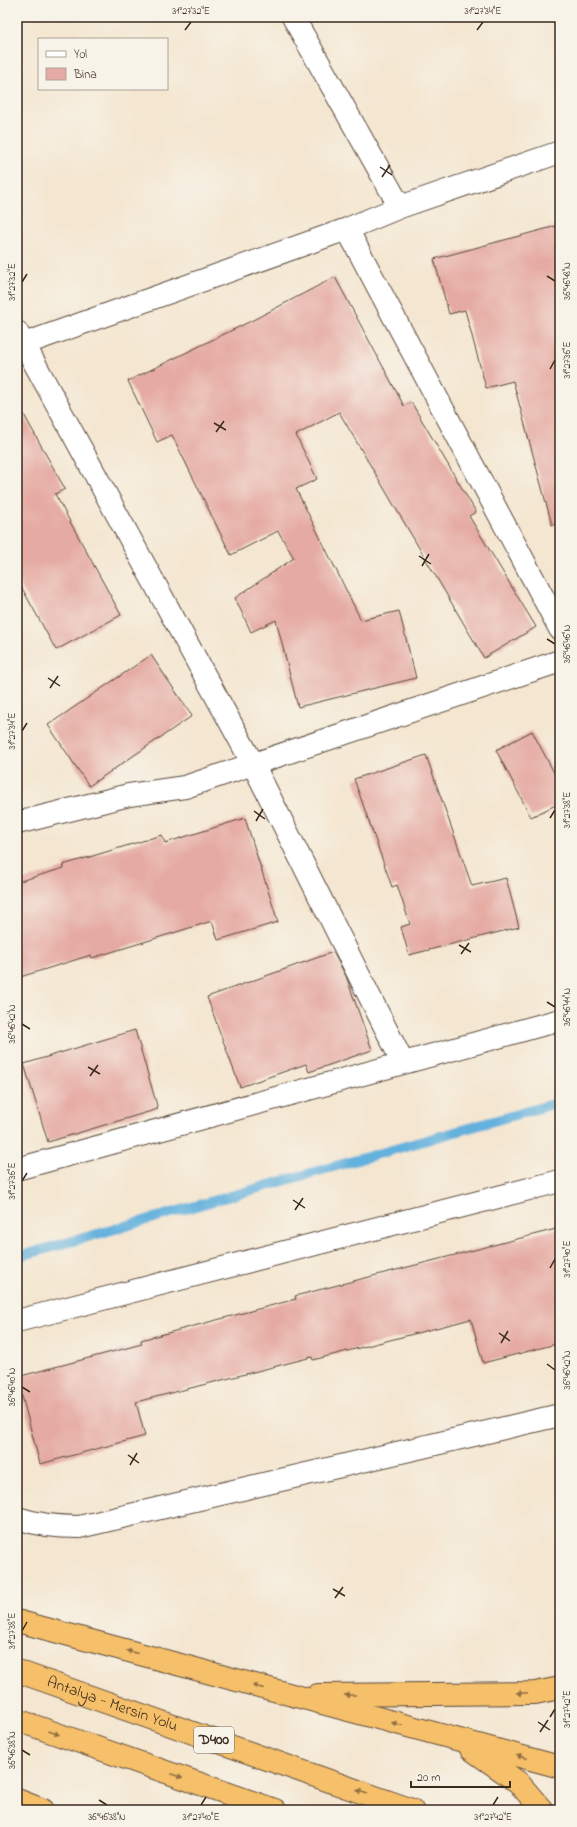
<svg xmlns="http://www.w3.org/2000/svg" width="577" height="1827" font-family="'Indie Flower',sans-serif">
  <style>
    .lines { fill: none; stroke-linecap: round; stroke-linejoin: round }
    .stream { stroke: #63b1dd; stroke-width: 10 }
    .building { fill: #e5aaa3 }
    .minor-casing { stroke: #574639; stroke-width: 24 }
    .highway-casing { stroke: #574639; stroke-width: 24 }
    .minor { stroke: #fff; stroke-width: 22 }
    .highway { stroke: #f6c06b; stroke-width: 22 }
    .oneway { fill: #8f6e41 }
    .ticks { fill: none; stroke: #3b2a1e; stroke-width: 1.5 }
    .labels { text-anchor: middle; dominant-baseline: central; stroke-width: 3.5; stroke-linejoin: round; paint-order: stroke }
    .shield { fill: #f7f3e8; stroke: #73665b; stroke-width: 1 }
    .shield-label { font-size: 15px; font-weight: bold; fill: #3b2a1e }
    .street-label { font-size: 16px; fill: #3b2a1e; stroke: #f7f3e8 }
    .neatline { fill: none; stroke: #3b2a1e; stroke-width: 1.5 }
    .ticks-label { font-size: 10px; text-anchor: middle; fill: #3b2a1e }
  </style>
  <rect width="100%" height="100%" fill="#f7f3e8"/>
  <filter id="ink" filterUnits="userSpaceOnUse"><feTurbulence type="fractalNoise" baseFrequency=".025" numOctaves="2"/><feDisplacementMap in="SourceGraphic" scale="8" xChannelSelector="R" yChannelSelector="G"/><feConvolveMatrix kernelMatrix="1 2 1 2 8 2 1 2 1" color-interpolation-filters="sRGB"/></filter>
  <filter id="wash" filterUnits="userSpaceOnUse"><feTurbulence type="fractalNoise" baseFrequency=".012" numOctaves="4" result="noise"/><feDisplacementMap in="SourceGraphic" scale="16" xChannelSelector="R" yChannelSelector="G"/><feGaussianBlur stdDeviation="0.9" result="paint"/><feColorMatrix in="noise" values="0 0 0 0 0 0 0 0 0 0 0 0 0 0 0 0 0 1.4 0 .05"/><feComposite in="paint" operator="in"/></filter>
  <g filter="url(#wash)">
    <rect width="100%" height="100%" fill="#f4e6d0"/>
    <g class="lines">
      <!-- stream -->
      <path class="stream" d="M17,1257L560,1102"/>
    </g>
    <g id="blocks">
      <!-- building -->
      <path class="building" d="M560,225V523L552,525L513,381L486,388L465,310L449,314L434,259Z
        M335,277L404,406L411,402L476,512L469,516L536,627L484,658L339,412L296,435L317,479L296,489L361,620L399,611L416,678L298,707L276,620L251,632L235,598L294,558L278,531L231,555L172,435L157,442L128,381L255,319Z
        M17,402L65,489L55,494L121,615L56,650L17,579Z
        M151,655L192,716L89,786L48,725Z
        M532,731L560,784V803L531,817L496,750Z
        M426,755L472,886L506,878L519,927L409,955L401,927L410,924L397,885L392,887L354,779Z
        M245,818L278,922L218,940L212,921L92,958L91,955L17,978V882L64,868L63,865L162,835L165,843Z
        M333,952L346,976L372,1050L309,1072L306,1064L240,1087L207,997Z
        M135,1030L158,1109L48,1142L24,1064Z
        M560,1228V1343L483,1363L471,1319L313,1360L312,1357L136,1402L145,1436L40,1464L17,1377L142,1344L141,1340L296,1299L295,1296Z"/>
    </g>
  </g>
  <g filter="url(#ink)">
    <use href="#blocks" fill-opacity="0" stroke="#574639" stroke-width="1"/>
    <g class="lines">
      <defs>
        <path id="minor" d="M293,17L400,207
          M347,229L560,629
          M17,332L24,344L347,229L400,207L560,152
          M17,346L24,344L253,764L403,1063
          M17,823L129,795L185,787L560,661
          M17,1169L560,1020
          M17,1321L560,1181
          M17,1518C38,1525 57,1527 79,1527L560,1415"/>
        <g id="highway">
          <path d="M17,1621L560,1767"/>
          <path id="s1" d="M17,1671L412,1810"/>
          <path d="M318,1695L535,1693L560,1688"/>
          <path d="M17,1720L275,1810"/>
          <path d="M471,1749L518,1782L542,1810"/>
          <path d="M17,1800L43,1810"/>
        </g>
      </defs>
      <!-- minor casing -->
      <use href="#minor" class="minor-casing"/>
      <!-- highway casing -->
      <use href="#highway" class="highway-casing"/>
      <!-- minor -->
      <use href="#minor" class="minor"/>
      <!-- highway -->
      <use href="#highway" class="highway"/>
    </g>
    <!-- one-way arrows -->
    <defs><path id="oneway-solid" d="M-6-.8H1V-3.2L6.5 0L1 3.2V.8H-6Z"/></defs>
    <g class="oneway">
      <use href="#oneway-solid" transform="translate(132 1652) rotate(-165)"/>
      <use href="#oneway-solid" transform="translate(258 1687) rotate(-165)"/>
      <use href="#oneway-solid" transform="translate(522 1693) rotate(180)"/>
      <use href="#oneway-solid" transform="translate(350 1695) rotate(180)"/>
      <use href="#oneway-solid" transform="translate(397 1724) rotate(-165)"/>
      <use href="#oneway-solid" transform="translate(54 1733) rotate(19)"/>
      <use href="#oneway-solid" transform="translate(522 1757) rotate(-165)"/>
      <use href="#oneway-solid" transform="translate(177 1776) rotate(19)"/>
      <use href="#oneway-solid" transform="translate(362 1792) rotate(-161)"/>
    </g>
  </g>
  <!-- ticks -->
  <path class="ticks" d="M185,30L191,22M477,30L483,22M380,167L392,175M382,177L390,165M547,276L555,281M22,282L27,274M550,369L555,360M214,423L226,430M216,432L224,421M419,556L431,564M422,566L429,554M547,639L555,644M48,678L60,686M50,688L58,676M22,731L27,723M254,811L265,819M550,818L555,810M256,821L263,809M459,945L471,952M461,954L469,943M547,1002L555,1007M22,1024L30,1029M88,1067L100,1074M90,1076L98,1065M22,1181L27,1173M293,1200L305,1208M295,1210L303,1198M550,1268L555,1259M499,1333L510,1341M501,1343L508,1331M547,1364L555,1370M22,1387L30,1392M128,1455L139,1463M130,1465L137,1453M333,1589L345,1596M335,1598L343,1587M22,1631L27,1622M550,1717L555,1709M538,1722L550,1730M540,1732L548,1720M22,1750L30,1755M99,1800L107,1805M201,1805L206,1797M493,1805L498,1797"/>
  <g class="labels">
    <!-- shield labels -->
    <rect class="shield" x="194" y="1727" width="40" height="26" rx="3"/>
    <g class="shield-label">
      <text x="214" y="1740">D400</text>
    </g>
    <!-- street labels -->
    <g class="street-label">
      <text stroke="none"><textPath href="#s1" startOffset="101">Antalya - Mersin Yolu</textPath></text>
    </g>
  </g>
  <!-- margin -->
  <rect width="577" height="1827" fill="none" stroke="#f7f3e8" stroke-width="44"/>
  <!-- legend -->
  <rect x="38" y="38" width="130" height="52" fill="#f7f3e8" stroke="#aca397"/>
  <rect x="46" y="51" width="20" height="6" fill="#ffffff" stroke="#aca397"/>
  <text x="74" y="58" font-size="12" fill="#3b2a1e">Yol</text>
  <rect x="46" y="68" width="20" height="12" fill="#e5aaa3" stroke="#aca397"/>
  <text x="74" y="78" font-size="12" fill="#3b2a1e">Bina</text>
  <!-- scale -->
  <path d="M411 1781v6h99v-6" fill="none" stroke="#3b2a1e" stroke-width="2"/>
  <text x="417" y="1781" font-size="12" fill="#3b2a1e" stroke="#f7f3e8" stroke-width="3" paint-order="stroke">20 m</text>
  <rect x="22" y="22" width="533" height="1783" class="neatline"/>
  <g class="ticks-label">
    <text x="191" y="14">31°27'32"E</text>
    <text x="483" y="14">31°27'34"E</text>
    <text transform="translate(566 281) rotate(-90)" y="4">36°46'48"N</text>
    <text transform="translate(11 282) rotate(-90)" y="4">31°27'32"E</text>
    <text transform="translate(566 360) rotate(-90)" y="4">31°27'36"E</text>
    <text transform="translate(566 644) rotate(-90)" y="4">36°46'46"N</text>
    <text transform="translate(11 731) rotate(-90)" y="4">31°27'34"E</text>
    <text transform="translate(566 810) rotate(-90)" y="4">31°27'38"E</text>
    <text transform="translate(566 1007) rotate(-90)" y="4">36°46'44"N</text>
    <text transform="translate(11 1024) rotate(-90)" y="4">36°46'42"N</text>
    <text transform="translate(11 1181) rotate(-90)" y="4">31°27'36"E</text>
    <text transform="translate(566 1259) rotate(-90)" y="4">31°27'40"E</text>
    <text transform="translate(566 1370) rotate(-90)" y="4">36°46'42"N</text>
    <text transform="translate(11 1387) rotate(-90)" y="4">36°46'40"N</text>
    <text transform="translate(11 1631) rotate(-90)" y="4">31°27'38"E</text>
    <text transform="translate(566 1709) rotate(-90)" y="4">31°27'42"E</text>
    <text transform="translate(11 1750) rotate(-90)" y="4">36°46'38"N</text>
    <text x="107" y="1820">36°46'38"N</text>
    <text x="201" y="1820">31°27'40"E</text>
    <text x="493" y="1820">31°27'42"E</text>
  </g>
</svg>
